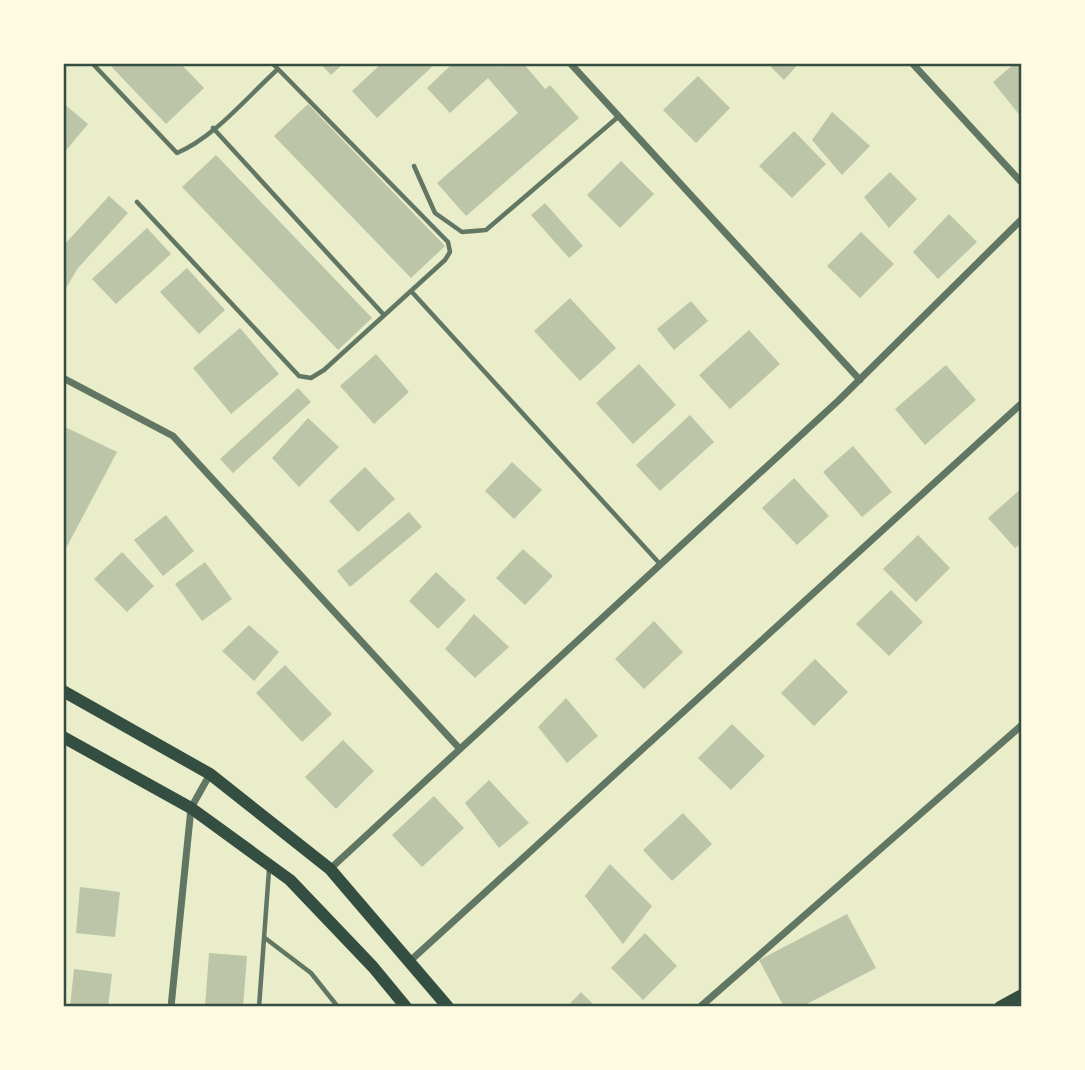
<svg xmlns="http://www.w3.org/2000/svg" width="1085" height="1070" font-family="'Source Sans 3',sans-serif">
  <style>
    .building { fill: #bcc5a7 }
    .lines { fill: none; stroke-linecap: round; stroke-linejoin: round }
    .service { stroke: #617663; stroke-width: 4.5 }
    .minor { stroke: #617663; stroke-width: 7 }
    .secondary { stroke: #344e41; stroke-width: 12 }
    .neatline { fill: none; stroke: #344e41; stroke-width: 2.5 }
  </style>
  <rect width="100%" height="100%" fill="#e9edc9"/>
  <!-- building -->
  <path class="building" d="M108,63H180L204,88L166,124Z
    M320,63H344L331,75Z
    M382,63H436L377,118L352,91Z
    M453,63H504L500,68L506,63H523L545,89L550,85L579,118L466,216L437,183L518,113L488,78L450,113L427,88Z
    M767,63H799L784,80Z
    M1015,63H1022V118L993,82Z
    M698,76L730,108L696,143L663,110Z
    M63,103L88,124L63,154Z
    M308,104L445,246L411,278L274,136Z
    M832,112L870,146L842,175L812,140Z
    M794,131L826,164L792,198L759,166Z
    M216,155L372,318L338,350L182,187Z
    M621,161L654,194L620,228L587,195Z
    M890,172L917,199L889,228L864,197Z
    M109,196L128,213L78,268L63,293V246Z
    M545,203L583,246L569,258L531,215Z
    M949,214L977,242L938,279L913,252Z
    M147,228L171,254L116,304L92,279Z
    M861,232L894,264L860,298L827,266Z
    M187,268L225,310L199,334L160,292Z
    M570,298L616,348L580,381L534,331Z
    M691,301L708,321L674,350L657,329Z
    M240,328L279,374L231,414L193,368Z
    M749,330L780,364L730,409L699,375Z
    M376,354L409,392L374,424L340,386Z
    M639,364L676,405L633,444L596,403Z
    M946,365L976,400L925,445L895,409Z
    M298,388L311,402L233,473L220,459Z
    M690,415L714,442L660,491L636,465Z
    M308,418L339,447L299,487L272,458Z
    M63,426L117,452L63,554Z
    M853,446L892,492L862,517L823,472Z
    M512,462L542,490L514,519L485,491Z
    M365,467L395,499L358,532L329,501Z
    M794,478L829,516L797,545L762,508Z
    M1022,488V543L1015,548L988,518Z
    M409,512L422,527L350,587L337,571Z
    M166,515L194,551L163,576L134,540Z
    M918,535L950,568L916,602L883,569Z
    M523,549L553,576L525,605L496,578Z
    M122,552L154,586L127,612L94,579Z
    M205,562L232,599L202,621L175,584Z
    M436,572L466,600L438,629L409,601Z
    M891,590L923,622L889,656L856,624Z
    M474,614L509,647L475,678L445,649Z
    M654,621L683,652L644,689L615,659Z
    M249,625L279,652L254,681L222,651Z
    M815,659L848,692L814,726L781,693Z
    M285,665L332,714L302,742L256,693Z
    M566,698L598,736L567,763L538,727Z
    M732,724L765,756L731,790L698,758Z
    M343,740L374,771L336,809L305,777Z
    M489,780L529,823L499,848L465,803Z
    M434,796L464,828L422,867L392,835Z
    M683,813L712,844L672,881L643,850Z
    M610,864L652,906L623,944L585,896Z
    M80,887L120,892L115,937L76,933Z
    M847,914L876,968L801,1007H784L759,960Z
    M645,933L677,966L643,1000L611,968Z
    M209,953L247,956L243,1007H205Z
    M74,969L112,974L108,1007H70Z
    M581,992L596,1007H567Z"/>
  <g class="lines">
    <!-- service -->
    <path class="service" d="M92,63L177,153C215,137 248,96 278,69L272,63
      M213,128L384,315
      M414,166L435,213L462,232L486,230L618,117
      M137,202L299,376L311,378L324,370L445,260L450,252L448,242L278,69
      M411,291L660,564
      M265,938L311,973L338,1007
      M259,1007L269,870"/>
    <!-- minor -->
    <path class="minor" d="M570,63L860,380
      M912,63L1022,183
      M63,378L173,436L460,749L839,400L1022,219
      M330,869L460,749
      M410,961L1022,403
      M171,1007L191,808L210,774
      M700,1007L1022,725"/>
    <!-- secondary -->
    <path class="secondary" d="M63,691L210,774L330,869L448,1007
      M63,737L191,808L290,880L373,967L406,1007
      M1000,1007L1022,995"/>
  </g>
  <!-- border -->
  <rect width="1085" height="1070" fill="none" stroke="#fefae0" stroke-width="130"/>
  <rect x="65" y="65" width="955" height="940" class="neatline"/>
</svg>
